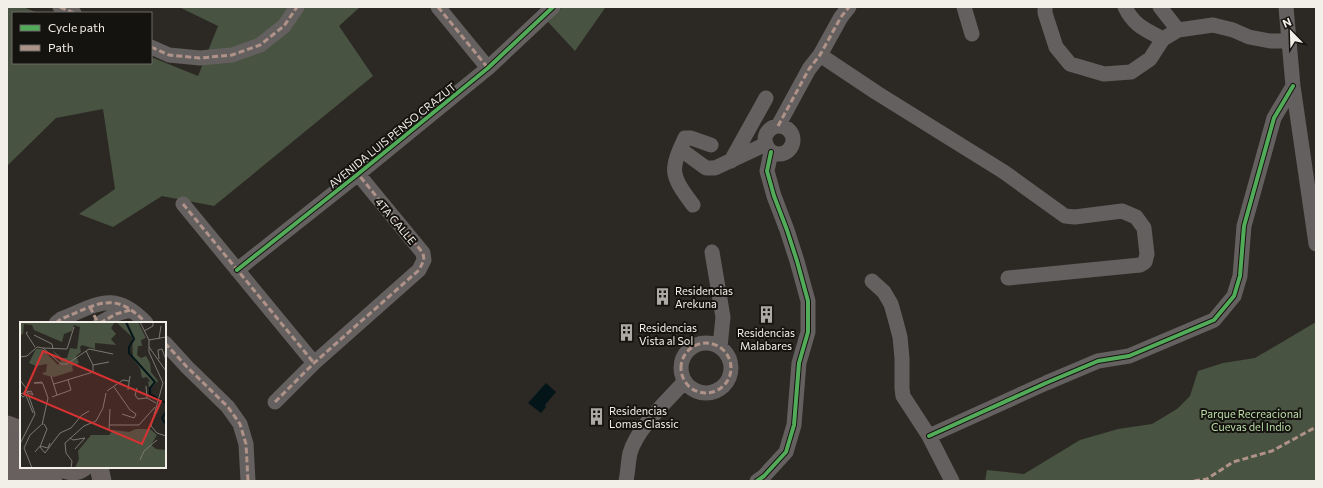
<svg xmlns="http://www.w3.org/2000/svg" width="1323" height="488" font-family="Commissioner,sans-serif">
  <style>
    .green { fill: #485341 }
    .water { fill: #04151a }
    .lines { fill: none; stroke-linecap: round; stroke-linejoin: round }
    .minor { stroke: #656060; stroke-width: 15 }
    .major { stroke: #67605f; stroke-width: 19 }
    .major-bridge { stroke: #67605f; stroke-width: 19 }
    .quiet { stroke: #af9288; stroke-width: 3; stroke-dasharray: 6 3; stroke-linecap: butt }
    .cycleway-casing { stroke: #15130f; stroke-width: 6 }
    .cycleway { stroke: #51ab58; stroke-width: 4 }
    .labels { text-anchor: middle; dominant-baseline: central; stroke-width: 4; stroke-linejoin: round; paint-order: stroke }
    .street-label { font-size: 11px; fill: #f2eee8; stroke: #15130f }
    .poi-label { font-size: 11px; fill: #f2eee8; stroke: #15130f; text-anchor: start }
    .park-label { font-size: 11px; fill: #bbdea8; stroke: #15130f }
    .inset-river { fill: none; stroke: #04151a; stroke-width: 2 }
    .inset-road { fill: none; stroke: #7b7872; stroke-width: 1 }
    .view { fill: #d73232; fill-opacity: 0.15; stroke: #d73232; stroke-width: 2 }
    .inset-edge { fill: none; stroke: #f2eee8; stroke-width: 2 }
  </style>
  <rect width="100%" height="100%" fill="#2c2924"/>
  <!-- green -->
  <path class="green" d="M7,7H23L38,13H13V63H151V57L198,76L218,26L179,7H360L339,26L373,76L214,206L162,196L113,227L79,214L115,189L103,109L56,118L7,166Z
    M562,7L605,8L575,51L548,22Z
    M1316,322V481H985L987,470L1024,474L1080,440L1118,429L1152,424L1177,409L1190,396L1198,371L1223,363L1255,358Z"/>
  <!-- water -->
  <path class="water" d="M546,383L556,392L545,405L546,407L541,413L528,403Z"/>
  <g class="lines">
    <!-- minor -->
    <path class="minor" d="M60,7L74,13
      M438,7L488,68
      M964,7L972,34
      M1045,7V13L1056,47L1070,64L1104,74L1131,72L1150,59L1163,39L1178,30L1213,25L1233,30L1249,37L1270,41H1289
      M1125,7C1133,25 1146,30 1163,39
      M1160,7L1178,30
      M1286,7L1293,86L1316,244
      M151,47L169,55L200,58L232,55L260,45L284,26L297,7
      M820,55L877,93L1004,172L1065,216L1075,217L1122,211L1136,217L1144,228L1147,254L1145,262L1140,265L1008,278
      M778,126L809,69L820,55L841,17L849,7
      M765 140a14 14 0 1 1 28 0a14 14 0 1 1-28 0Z
      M680,149L706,168H715L766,144
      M731,161L766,98
      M183,204L314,363
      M693,205C685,194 672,179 675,165C676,156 681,147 685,138H691L711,145
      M712,252L723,317L720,347
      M237,270L358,174L488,68L553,7
      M872,281L884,292L891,304L895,318L900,337L902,358V388L903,396L929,436L952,481
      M56,323L61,319C97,305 114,289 146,323
      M100,323L116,314L130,310
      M681 368a25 25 0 1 1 50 0a25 25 0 1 1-50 0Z
      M165,343L187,367L228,407L240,424L246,444L248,481
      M275,402L314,363L419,270L424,260L423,253L358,174
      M929,436L1046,383L1098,361L1129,356L1214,320L1234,296L1240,276L1244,226L1274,118L1293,86
      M626,481C628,472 628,462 630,453C637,428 668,400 685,381
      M757,481L764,476L786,452L794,425L799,363L808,332V301L797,261L787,230L774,196L767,171L771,152"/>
    <!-- major -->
    <path class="major" d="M7,425L15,428L21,433
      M7,453L34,481
      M40,467L53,481
      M60,467C69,472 76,473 84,467
      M99,467L102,481
      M7,476L12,481"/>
    <!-- major-bridge -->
    <path class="major-bridge" d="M7,447L21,440"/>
    <!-- quiet -->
    <path class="quiet" d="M60,7L74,13
      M438,7L488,68
      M151,47L169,55L200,58L232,55L260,45L284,26L297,7
      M778,126L809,69L820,55L841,17L849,7
      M183,204L314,363
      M90,307L98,323
      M56,323L61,319C97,305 114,289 146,323
      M100,323L116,314L130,310
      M681 368a25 25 0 1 1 50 0a25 25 0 1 1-50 0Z
      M165,343L187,367L228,407L240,424L246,444L248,481
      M275,402L314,363L419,270L424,260L423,253L358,174
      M1194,481L1207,479L1233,462L1272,451L1316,427"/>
    <defs>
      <path id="cycleway" d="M237,270L358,174L488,68L553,7
        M929,436L1046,383L1098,361L1129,356L1214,320L1234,296L1240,276L1244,226L1274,118L1293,86
        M757,481L764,476L786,452L794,425L799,363L808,332V301L797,261L787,230L774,196L767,171L771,152"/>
    </defs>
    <!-- cycleway casing -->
    <use href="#cycleway" class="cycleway-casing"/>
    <!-- cycleway -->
    <use href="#cycleway" class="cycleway"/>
  </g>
  <!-- icons -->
  <defs>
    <symbol id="building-bare" viewBox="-9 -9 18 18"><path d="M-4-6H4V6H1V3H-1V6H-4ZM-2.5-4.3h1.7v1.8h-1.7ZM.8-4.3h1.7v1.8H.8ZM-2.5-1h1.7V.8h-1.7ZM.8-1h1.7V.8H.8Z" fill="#ada9a3" stroke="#15130f" stroke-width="2.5" paint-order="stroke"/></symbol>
  </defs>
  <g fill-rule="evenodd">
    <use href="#building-bare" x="650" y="284" width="25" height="25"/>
    <use href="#building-bare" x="754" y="302" width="25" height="25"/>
    <use href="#building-bare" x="614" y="320" width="25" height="25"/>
    <use href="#building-bare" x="584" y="404" width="25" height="25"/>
  </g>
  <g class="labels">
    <!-- street labels -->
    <g class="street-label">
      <text transform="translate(392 135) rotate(-39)">AVENIDA LUIS PENSO CRAZUT</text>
      <text transform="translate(396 221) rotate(50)">4TA CALLE</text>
    </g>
    <!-- poi labels -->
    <g class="poi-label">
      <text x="675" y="290">Residencias<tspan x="675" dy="13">Arekuna</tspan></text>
      <text x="639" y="327">Residencias<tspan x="639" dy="13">Vista al Sol</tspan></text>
      <text x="766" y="332" text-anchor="middle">Residencias<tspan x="766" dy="13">Malabares</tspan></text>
      <text x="609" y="410">Residencias<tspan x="609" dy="13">Lomas Classic</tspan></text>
    </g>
    <!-- park labels -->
    <g class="park-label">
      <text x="1251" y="413">Parque Recreacional<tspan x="1251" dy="13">Cuevas del Indio</tspan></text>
    </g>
  </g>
  <!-- overview -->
  <g transform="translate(20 322)">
    <rect width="146" height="146" fill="#2c2924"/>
    <path d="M1,0H95L91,6L96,12L91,17L96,23L75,21V27L62,23L60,25L61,30L56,34L59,41L52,44L53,49L34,55L24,53L22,51L26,50L27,42L16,44L9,41L16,27H22L38,43L41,39L32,28L42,36H47L50,26L57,27L60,5L54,3L52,9L44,12L42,20L14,8L12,3L4,2L3,12L0,13ZM96,0H118L126,16L121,18L122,24H118L117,33L121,36L126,34L130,41L131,50L138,59L132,65H129L128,60L130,59L127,55L122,56L120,46L113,37L112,15ZM116,107H130L137,113L131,123L136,127L146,128V146H55L59,137L58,129L71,113H89L93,108L109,110Z" fill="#485341"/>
    <path class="inset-river" d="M106,0L114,17L109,25V31L135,60L130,66V72L146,81M146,90L142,96L146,103"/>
    <path class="inset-road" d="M120,0L129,18V30L143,61L131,104L137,111L146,114M124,9L133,4V0M8,10L6,11L15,25M14,13L32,22L33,27M139,17L141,4M129,18L146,15M129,25L146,49M23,26L47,27L54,5M0,35L7,34L17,25L23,26L41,42H47L69,27L93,32M139,37L138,28L142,27L146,38M73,43L89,40M31,54L37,73M0,58L6,66L15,92L0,122M22,61H14L22,60V61L23,62L28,76L22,103L23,100M34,62L73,50V43L66,29M126,64L127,76M94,65L110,88L116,92L114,96L102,92M117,66L115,73L118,77L127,76L136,81M108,68L110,54M87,69L103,58L109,59M5,71L13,91M6,73L3,75L0,72L11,69L13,73L9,71M32,75L51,68L48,58M24,102L27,107L20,125L25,131L40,111L51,106L62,93L69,89M89,103H119L135,85M89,108L90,87M50,116L53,118L65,116L55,127M15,130L20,124L28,126L30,121M120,138L124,129L137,118M12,146L4,126L10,113L21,103M51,146L52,139L46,131L45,121L64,104L76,99L83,86L86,71"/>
    <path class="view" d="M23,29L141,79L122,122L4,72Z"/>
    <rect width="146" height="146" class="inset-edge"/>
  </g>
  <!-- border -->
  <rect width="1323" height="488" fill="none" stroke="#f2eee8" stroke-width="16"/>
  <!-- legend -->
  <rect x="12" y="12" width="140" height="52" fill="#15130f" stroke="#6d6b66"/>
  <rect x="20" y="25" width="20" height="6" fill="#51ab58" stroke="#6d6b66"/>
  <text x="48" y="32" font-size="12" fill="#f2eee8">Cycle path</text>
  <rect x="20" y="45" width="20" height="6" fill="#af9288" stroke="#6d6b66"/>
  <text x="48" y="52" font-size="12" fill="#f2eee8">Path</text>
  <!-- north arrow -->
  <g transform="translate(1291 32) rotate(337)" stroke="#15130f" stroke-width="3" paint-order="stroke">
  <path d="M0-3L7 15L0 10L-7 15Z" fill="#f2eee8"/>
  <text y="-6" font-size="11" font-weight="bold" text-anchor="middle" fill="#f2eee8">N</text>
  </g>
</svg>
